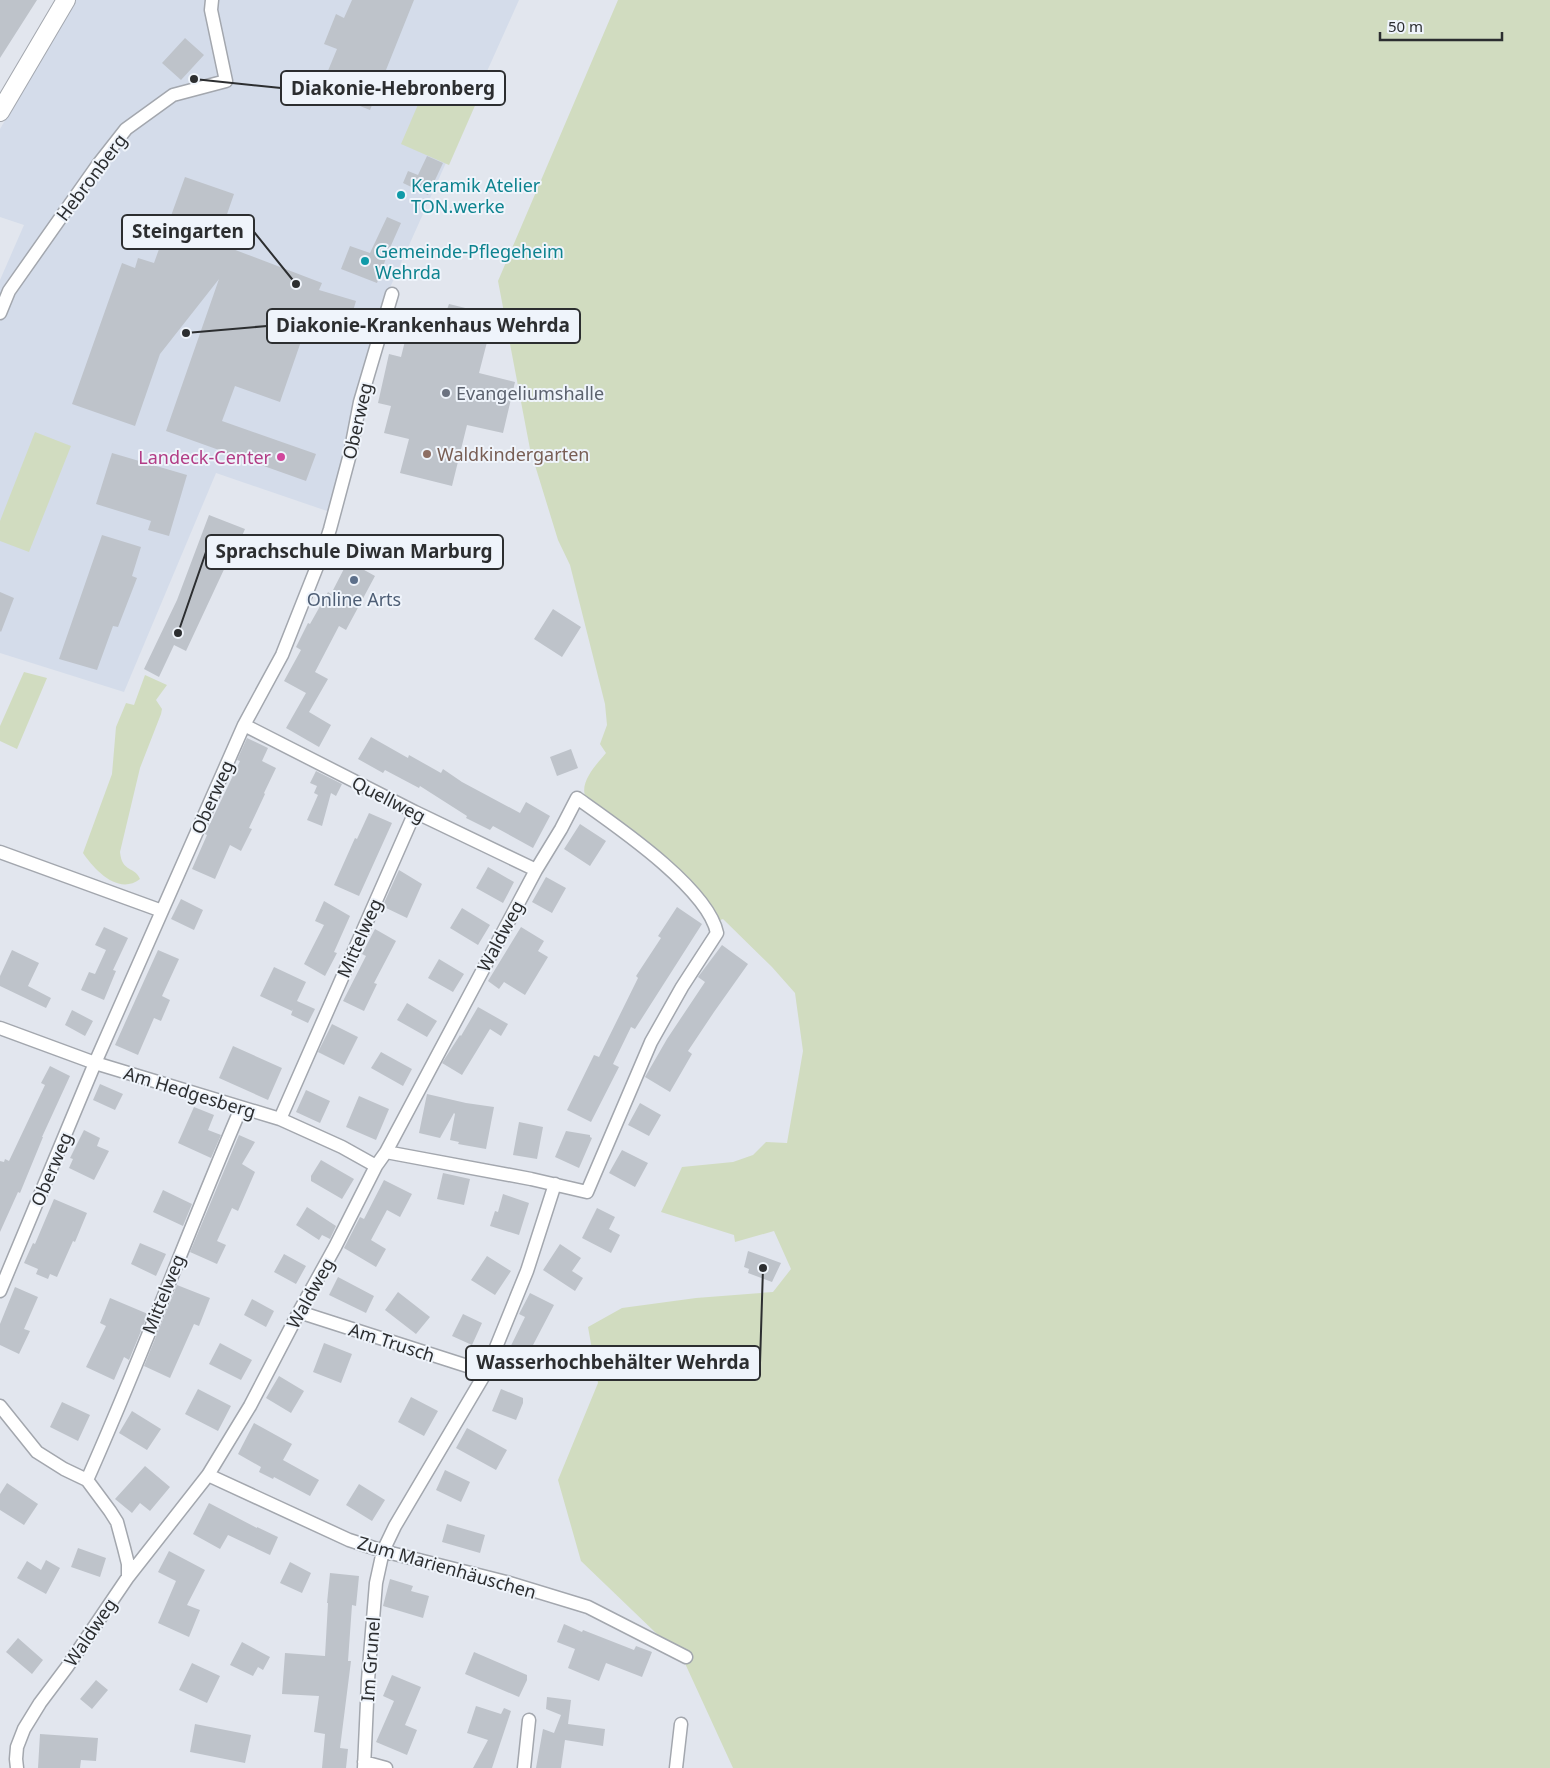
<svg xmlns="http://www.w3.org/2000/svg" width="1550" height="1768" font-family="'Noto Sans',sans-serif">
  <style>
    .built { fill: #d4dcea }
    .green { fill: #d1dcc0 }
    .building { fill: #bec3ca }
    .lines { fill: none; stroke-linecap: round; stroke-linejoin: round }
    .minor-casing { stroke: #a3a7ae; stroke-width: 15 }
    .secondary-casing { stroke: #a3a7ae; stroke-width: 20 }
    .minor { stroke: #fff; stroke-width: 12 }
    .secondary { stroke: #fff; stroke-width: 18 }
    .culture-dot { fill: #0f9aa8; stroke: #eff4fb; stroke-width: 2 }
    .worship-dot { fill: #6b7280; stroke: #eff4fb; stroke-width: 2 }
    .education-dot { fill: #8d6e63; stroke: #eff4fb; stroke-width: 2 }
    .hotel-dot { fill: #d1479c; stroke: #eff4fb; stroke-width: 2 }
    .service-dot { fill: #5c6f8a; stroke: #eff4fb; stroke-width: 2 }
    .labels { text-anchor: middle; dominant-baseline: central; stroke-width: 4; stroke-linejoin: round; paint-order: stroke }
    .street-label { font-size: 18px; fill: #2c2e30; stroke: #eff4fb }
    .culture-label { font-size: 18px; fill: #0d838f; stroke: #eff4fb; text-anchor: start }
    .worship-label { font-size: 18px; fill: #5b616d; stroke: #eff4fb; text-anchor: start }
    .education-label { font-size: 18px; fill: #785e54; stroke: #eff4fb; text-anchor: start }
    .hotel-label { font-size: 18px; fill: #b23c85; stroke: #eff4fb; text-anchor: end }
    .service-label { font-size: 18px; fill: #4e5e75; stroke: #eff4fb }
    .leader { fill: none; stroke: #2c2e30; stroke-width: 2 }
    .callout-dot { fill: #2c2e30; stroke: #eff4fb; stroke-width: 2 }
    .callout { fill: #eff4fb; stroke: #2c2e30; stroke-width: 2 }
    .callout-label { font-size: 19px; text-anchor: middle; font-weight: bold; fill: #2c2e30 }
  </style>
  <rect width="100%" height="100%" fill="#e2e6ee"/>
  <!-- built -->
  <path class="built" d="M75,0H519L375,321L330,512L216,473L124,692L0,653V280L24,225L0,217V129Z"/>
  <!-- green -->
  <path class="green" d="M618,0H1550V1768H733L683,1659L581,1561L558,1480L598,1383L588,1327L622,1308L696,1298L773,1292L791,1269L774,1231L735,1242L734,1235L661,1212L682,1167L733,1162L753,1155L766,1142L787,1143L803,1051L795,993L772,967L723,919L717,921L587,800C577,784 596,765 606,753L600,744L607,725L605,704L570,565L558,540L530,449L498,281Z
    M429,79L477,101L449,165L401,144Z
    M35,432L71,446L29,552L0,541V521Z
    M24,672L47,678L17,749L0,741V726Z
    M145,675L167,685L156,700L162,709L161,714L140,768L120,852C122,873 135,866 140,879C118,896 94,869 83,853L112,774L116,727L126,703L134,705Z"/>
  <!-- building -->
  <path class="building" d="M0,0H37L0,58Z
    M352,0H414L370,110L320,90L337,49L324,44L336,14L344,18Z
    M185,38L204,55L181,80L162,63Z
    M427,156L443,163L428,195L403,183L408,171L418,175Z
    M185,177L234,194L217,243L322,283L319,290L356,301L345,338L306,327L280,402L235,386L222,421L316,454L306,481L166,431L219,279L160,354L135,426L72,404L122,263L135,268L138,258L154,263Z
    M387,217L401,223L389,250L377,283L341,269L350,246L370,253Z
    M449,304L494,315L479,373L515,382L503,433L467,425L452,486L400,473L409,439L384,433L391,406L378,403L389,354L401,357L408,329L432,335L435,325L441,326Z
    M112,453L187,475L169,536L148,530L151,521L96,504Z
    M209,515L245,529L230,564L227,563L186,651L174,645L159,677L144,669L177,600Z
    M102,535L141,547L132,576L137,578L118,627L113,626L97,670L59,659Z
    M348,561L375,576L346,630L339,626L315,672L328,679L309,712L331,725L319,747L286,728L306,693L284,681L301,650L296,647L308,623L310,624L328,592L331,594Z
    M0,592L14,598L1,632L0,631Z
    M553,609L581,627L562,657L534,639Z
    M371,737L408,758L409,755L441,773L443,769L462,782L520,813L526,802L550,816L533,848L493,826L490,830L466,818L467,816L420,786L419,788L385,770L383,773L358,759Z
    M247,738L268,748L262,761L276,768L264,793L265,794L249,828L252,829L241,851L230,845L215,879L192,869L207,835L205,834L240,761L237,760Z
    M571,749L578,768L557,776L550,757Z
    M316,771L342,784L336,796L331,793L322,826L307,820L318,795L314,793L317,786L310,783Z
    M369,813L392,823L359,896L334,885L355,838L357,839Z
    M580,824L606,841L590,866L564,849Z
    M488,867L514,882L503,903L476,888Z
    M399,870L422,884L407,918L384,907V903Z
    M546,877L566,888L552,913L532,902Z
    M181,899L203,910L194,930L171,919Z
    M324,901L350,916L334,952L337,953L325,976L304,964L324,925L315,921Z
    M677,907L702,924L635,1029L631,1027L613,1064L619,1067L591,1122L567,1110L594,1055L599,1057L638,978L636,976L661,938L658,936Z
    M462,908L490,925L478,945L450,928Z
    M104,927L128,938L113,970L116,971L104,1000L81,990L89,972L95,974L106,950L95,945Z
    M521,927L544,941L538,951L548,957L525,995L504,982L499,989L488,981Z
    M375,929L396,941L374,983L377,984L364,1011L343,1001L366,956L362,954Z
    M722,945L748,964L714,1012L688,1051L692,1054L670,1092L645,1077L667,1039L705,982L698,977Z
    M12,950L39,963L28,986L51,998L46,1008L0,986V976Z
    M158,950L179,959L162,996L170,1000L161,1021L154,1018L138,1055L115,1045Z
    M439,959L464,974L453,992L428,978Z
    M274,967L306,982L297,1001L315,1009L308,1023L291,1015L293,1009L292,1011L260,996Z
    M407,1003L437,1021L427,1037L397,1020Z
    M478,1007L508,1024L501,1036L490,1029L462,1075L442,1063L460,1035L461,1036Z
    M72,1010L93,1021L85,1036L65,1025Z
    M332,1024L358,1037L344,1065L318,1052Z
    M233,1046L282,1068L268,1100L219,1078Z
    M381,1052L412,1069L403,1086L371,1068Z
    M50,1066L70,1076L42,1137H43L20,1193L18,1192L0,1232V1161L4,1162L5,1159L9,1161L45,1085L41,1083Z
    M100,1084L123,1094L115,1110L93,1100Z
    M306,1090L330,1101L320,1123L296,1112Z
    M427,1094L466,1103L494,1107L486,1149L458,1144L459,1142L450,1140L455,1114L454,1113L440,1138L419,1133Z
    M359,1096L389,1109L376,1140L346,1127Z
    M640,1103L661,1115L649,1136L628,1125Z
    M194,1107L214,1115L208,1130L221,1135L211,1158L178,1143Z
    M519,1122L543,1127L537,1159L513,1155Z
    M84,1130L100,1138L97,1146L109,1151L94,1180L69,1168L73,1159L70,1158Z
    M566,1131L590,1135V1137L592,1138L579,1168L555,1157Z
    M239,1135L255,1142L242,1164L255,1172L238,1211L232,1208L217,1241L226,1245L217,1264L190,1252Z
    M622,1150L648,1163L635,1187L609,1173Z
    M321,1160L354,1179L342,1199L311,1181V1176Z
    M443,1173L470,1179L464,1205L437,1199Z
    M384,1180L412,1194L400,1217L387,1210L371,1240L386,1249L376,1267L344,1248L360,1217L364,1219Z
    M163,1190L192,1204L183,1226L153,1212Z
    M503,1194L529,1203L519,1235L490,1226L495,1211L498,1212Z
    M54,1199L87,1213L75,1242L73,1241L57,1277L50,1274L48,1279L36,1274L38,1269L24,1263L33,1243L35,1244Z
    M307,1207L336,1226L330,1239L322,1235L319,1240L296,1225Z
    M597,1208L615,1217L609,1229L620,1235L611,1253L582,1238Z
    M140,1243L166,1254L156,1276L131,1264Z
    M560,1244L581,1258L572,1271L583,1278L575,1291L543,1270Z
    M748,1251L781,1263L772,1282L748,1273L749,1269L744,1267Z
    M284,1254L306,1266L296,1284L274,1272Z
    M487,1256L511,1271L495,1295L471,1280Z
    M338,1277L374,1296L366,1313L329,1295Z
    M177,1285L210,1298L199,1326L194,1324L170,1378L144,1366Z
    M15,1287L38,1297L24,1329L30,1331L19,1354L0,1345V1324Z
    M398,1292L430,1317L416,1334L385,1310Z
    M530,1293L554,1305L532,1347L538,1350L524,1376L502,1364L525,1317L519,1314Z
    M110,1298L148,1314L129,1360L124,1357L114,1380L86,1367L106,1326L100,1323Z
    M252,1299L274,1311L266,1327L244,1315Z
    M463,1314L482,1323L472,1345L452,1336Z
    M220,1343L252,1360L241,1380L209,1364Z
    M324,1343L352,1354L341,1383L313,1372Z
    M279,1376L304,1391L291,1413L266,1398Z
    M198,1389L231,1406L218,1431L185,1414Z
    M501,1389L523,1398V1403L516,1420L492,1411Z
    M411,1397L438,1411L424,1436L398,1422Z
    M62,1402L90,1415L78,1441L50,1427Z
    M132,1411L161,1429L147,1450L119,1433Z
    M254,1423L292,1444L283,1460L319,1480L310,1496L274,1477L273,1479L259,1472L261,1467L238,1454Z
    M467,1428L507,1450L496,1470L456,1448Z
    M145,1466L170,1487L150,1511L140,1503L132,1513L115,1499Z
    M445,1470L470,1482L461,1502L436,1490Z
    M7,1483L38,1504L24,1525L0,1510V1494Z
    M359,1484L385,1500L372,1521L346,1505Z
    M209,1503L257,1528V1527L278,1537L270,1555L228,1535L220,1549L193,1534Z
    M447,1524L485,1535L480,1553L442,1542Z
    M78,1548L106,1558L100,1577L71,1567Z
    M169,1551L205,1570L187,1605L200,1610L189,1637L158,1623L176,1581L158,1572Z
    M46,1560L60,1568L46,1594L17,1578L27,1561L41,1570Z
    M290,1562L311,1573L302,1593L280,1583Z
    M330,1573L359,1576L356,1606L352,1605L348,1661H351L340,1748L348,1749L346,1768H322L325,1734L314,1732L319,1696L282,1694L285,1653L325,1656L328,1603H327Z
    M390,1579L413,1586L411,1591L429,1596L423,1618L383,1606Z
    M564,1624L582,1632L583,1630L634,1650L636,1646L652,1652L642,1677L606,1663L599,1681L568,1668L575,1649L557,1642Z
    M18,1638L43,1660L32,1674L6,1652Z
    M242,1642L270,1657L263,1670L258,1667L253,1676L230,1665Z
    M474,1652L527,1675V1680L519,1697L465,1674Z
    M192,1663L220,1676L207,1703L179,1690Z
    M392,1675L421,1687L405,1725L417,1730L407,1755L376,1742L394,1701L383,1696Z
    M96,1680L108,1690L92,1709L80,1699Z
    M547,1697L571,1700L568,1724L605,1729L603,1746L565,1740L561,1768H536L543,1729L554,1733L561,1715L546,1709Z
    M476,1706L501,1714L504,1708L511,1711L492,1768H473L488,1740L467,1733Z
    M195,1724L251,1735L245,1763L190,1752Z
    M40,1734L98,1738L96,1761L81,1760L80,1768H38Z"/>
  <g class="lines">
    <defs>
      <path id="minor" d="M0,313L9,291L97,166L126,129L173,95L226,81L211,10L212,0
        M244,725L415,812L536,870
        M0,852L162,911
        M0,1028L95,1063L280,1119L342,1147L376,1166
        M280,1119L415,812
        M0,1291L95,1063L244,725L282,655L322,554L330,529L350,454L360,402L392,294
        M299,1312L486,1372
        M0,1406L37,1452L64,1469L87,1480L110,1511L117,1522L124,1548L128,1564V1577
        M208,1475L349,1540L383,1551L506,1582L588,1607L686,1657
        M87,1480C142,1357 188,1231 241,1108
        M364,1762L386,1768
        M17,1768L16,1759L17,1747L24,1729L40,1703L67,1667L128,1577L208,1475L250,1406L299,1312L335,1247L376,1166L386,1152L536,870L561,829L577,798C615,825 708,888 717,933L682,987L651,1042L587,1192L531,1179L386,1152
        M364,1768L368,1680L376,1583L383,1551L395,1526L486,1372L527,1271L555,1184
        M524,1768L529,1720
        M676,1768L681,1724"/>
      <path id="secondary" d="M0,112L66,0"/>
    </defs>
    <!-- minor casing -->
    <use href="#minor" class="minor-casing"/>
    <!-- secondary casing -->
    <use href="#secondary" class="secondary-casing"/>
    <!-- minor -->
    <use href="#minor" class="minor"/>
    <!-- secondary -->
    <use href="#secondary" class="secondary"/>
  </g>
  <!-- markers -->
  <g class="culture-dot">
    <circle cx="401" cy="195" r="5"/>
    <circle cx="365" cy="261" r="5"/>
  </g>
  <circle class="worship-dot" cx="446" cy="393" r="5"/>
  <circle class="education-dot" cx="427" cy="454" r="5"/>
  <circle class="hotel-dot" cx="281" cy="457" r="5"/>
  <circle class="service-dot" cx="354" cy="580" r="5"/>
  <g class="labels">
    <!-- street labels -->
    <g class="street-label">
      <text transform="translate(91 177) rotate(-53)">Hebronberg</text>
      <text transform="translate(357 421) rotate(-77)">Oberweg</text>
      <text transform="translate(212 797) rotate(-66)">Oberweg</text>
      <text transform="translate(389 799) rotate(27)">Quellweg</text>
      <text transform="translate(500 936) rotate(-62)">Waldweg</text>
      <text transform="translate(359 938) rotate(-66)">Mittelweg</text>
      <text transform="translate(190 1092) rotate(17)">Am Hedgesberg</text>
      <text transform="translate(51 1169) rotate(-67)">Oberweg</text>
      <text transform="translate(310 1293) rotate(-61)">Waldweg</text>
      <text transform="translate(163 1294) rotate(-68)">Mittelweg</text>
      <text transform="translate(392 1342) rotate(18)">Am Trusch</text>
      <text transform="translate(447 1567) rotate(16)">Zum Marienhäuschen</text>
      <text transform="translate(90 1632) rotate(-56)">Waldweg</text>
      <text transform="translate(370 1659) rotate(-86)">Im Grunel</text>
    </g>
    <!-- culture labels -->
    <g class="culture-label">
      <text x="411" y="185">Keramik Atelier<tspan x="411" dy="21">TON.werke</tspan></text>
      <text x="375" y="251">Gemeinde-Pflegeheim<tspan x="375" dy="21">Wehrda</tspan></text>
    </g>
    <!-- worship labels -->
    <g class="worship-label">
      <text x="456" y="393">Evangeliumshalle</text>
    </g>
    <!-- education labels -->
    <g class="education-label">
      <text x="437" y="454">Waldkindergarten</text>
    </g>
    <!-- hotel labels -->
    <g class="hotel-label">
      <text x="271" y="457">Landeck-Center</text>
    </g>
    <!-- service labels -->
    <g class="service-label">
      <text x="354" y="599">Online Arts</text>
    </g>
  </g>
  <!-- callouts -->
  <path class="leader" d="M194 79L281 88M296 284L254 232M186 333L267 326M178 633L206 552M763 1268L760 1363"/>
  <g class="callout-dot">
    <circle cx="194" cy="79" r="5"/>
    <circle cx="296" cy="284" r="5"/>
    <circle cx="186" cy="333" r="5"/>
    <circle cx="178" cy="633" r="5"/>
    <circle cx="763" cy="1268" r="5"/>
  </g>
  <g class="callout">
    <rect x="281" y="71" width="224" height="34" rx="5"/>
    <rect x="122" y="215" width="132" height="34" rx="5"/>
    <rect x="267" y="309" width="313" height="34" rx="5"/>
    <rect x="206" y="535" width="297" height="34" rx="5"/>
    <rect x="466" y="1346" width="294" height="34" rx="5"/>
  </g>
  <g class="callout-label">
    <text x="393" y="95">Diakonie-Hebronberg</text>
    <text x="188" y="238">Steingarten</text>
    <text x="423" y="332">Diakonie-Krankenhaus Wehrda</text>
    <text x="354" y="558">Sprachschule Diwan Marburg</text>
    <text x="613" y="1369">Wasserhochbehälter Wehrda</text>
  </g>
  <!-- scale -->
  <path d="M1380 32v8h122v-8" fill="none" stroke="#2c2e30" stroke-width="2.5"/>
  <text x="1388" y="32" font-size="15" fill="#2c2e30" stroke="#eff4fb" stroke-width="4" paint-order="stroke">50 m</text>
</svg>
